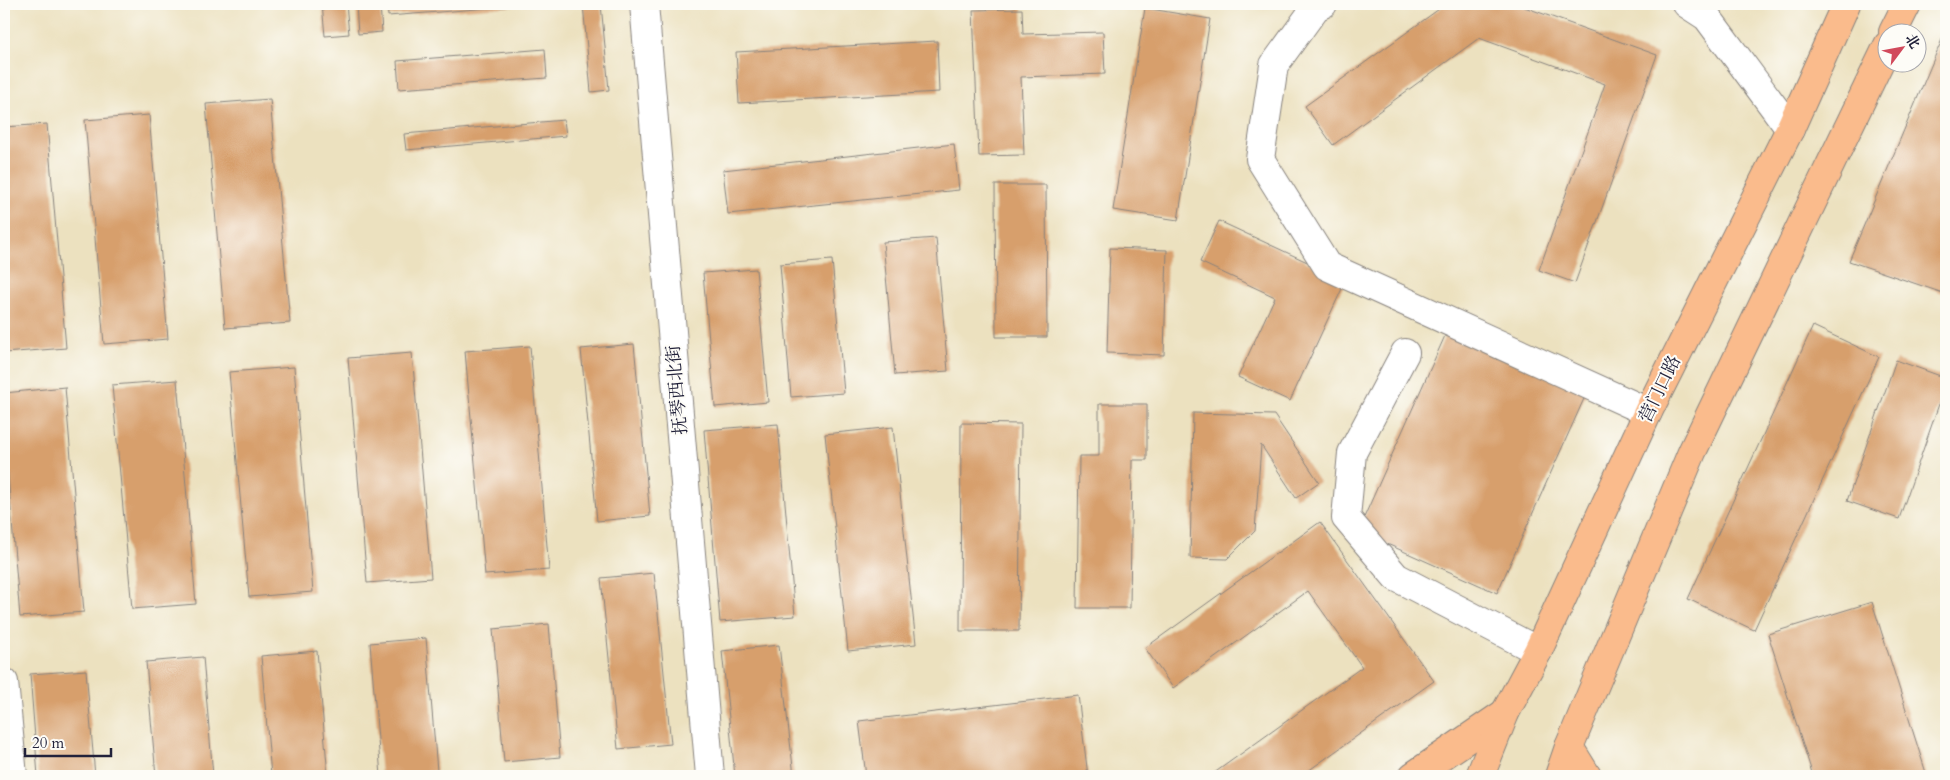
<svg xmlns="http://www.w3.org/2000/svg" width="1950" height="780" font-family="Cardo,'Noto Serif SC',serif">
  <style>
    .building { fill: #d79f6c }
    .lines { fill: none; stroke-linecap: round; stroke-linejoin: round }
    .minor-casing { stroke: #87827d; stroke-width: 30 }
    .major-casing { stroke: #87827d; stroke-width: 30 }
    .highway-casing { stroke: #87827d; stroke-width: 30 }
    .minor { stroke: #fff; stroke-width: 28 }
    .major { stroke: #fabb8c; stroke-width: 28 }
    .highway { stroke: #fabb8c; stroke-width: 28 }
    .labels { text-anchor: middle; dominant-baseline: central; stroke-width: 4; stroke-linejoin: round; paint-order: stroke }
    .street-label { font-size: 18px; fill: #22223b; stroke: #fdfcf7 }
  </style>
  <rect width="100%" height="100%" fill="#fdfcf7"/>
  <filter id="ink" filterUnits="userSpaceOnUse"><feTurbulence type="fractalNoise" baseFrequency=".02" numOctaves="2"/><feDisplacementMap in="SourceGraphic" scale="10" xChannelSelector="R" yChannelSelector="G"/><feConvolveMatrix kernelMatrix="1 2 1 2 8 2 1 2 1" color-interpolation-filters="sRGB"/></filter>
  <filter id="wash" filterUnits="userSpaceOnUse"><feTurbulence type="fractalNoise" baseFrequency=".0096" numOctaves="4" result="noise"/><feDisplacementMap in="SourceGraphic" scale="20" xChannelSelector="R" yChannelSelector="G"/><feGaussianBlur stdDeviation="1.12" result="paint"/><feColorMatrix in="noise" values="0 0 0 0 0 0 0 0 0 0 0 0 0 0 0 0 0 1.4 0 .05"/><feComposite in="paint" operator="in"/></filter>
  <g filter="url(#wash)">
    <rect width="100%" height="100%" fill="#ece1bf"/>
    <g id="blocks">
      <!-- building -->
      <path class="building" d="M322,4H346L349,34L325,36Z
        M356,4H380L382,32L358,34Z
        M387,4H528V5L388,16Z
        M583,4H601L609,90L591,92Z
        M1446,4H1516L1657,55L1575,283L1539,270L1605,84L1479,38L1333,145L1305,106Z
        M1145,8L1210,19L1178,220L1113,210Z
        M1022,9L1023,34L1103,32L1105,74L1021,77L1024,155L979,156L973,10Z
        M1946,30V294L1849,261Z
        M937,41L939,92L739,103L736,52Z
        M545,49L547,78L399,89L397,61Z
        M270,99L290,323L225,328L206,104Z
        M149,115L168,339L104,344L85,120Z
        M564,120L566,136L406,150L404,134Z
        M47,124L66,348L4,353V127Z
        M954,144L959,190L728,214L723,170Z
        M995,185H1046L1047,337H996Z
        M1219,221L1346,280L1290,401L1238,377L1275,297L1200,262Z
        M936,238L948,371L895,375L883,242Z
        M1110,248L1167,250L1164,355L1107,353Z
        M832,260L844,393L791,397L780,264Z
        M756,269L768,402L715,407L703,273Z
        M1813,326L1879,357L1754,630L1688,599Z
        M1448,329L1587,392L1497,593L1358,531Z
        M634,344L650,516L597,521L581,349Z
        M530,346L549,570L485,575L465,351Z
        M412,353L431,578L367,583L348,358Z
        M1896,360L1946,378V384L1899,519L1847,501Z
        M294,367L313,592L249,597L229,372Z
        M177,380L196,604L132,609L112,385Z
        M65,387L84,612L20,617L4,428V393Z
        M1099,404H1147V460H1132L1130,608H1077L1079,456H1099Z
        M1193,413L1274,415L1319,482L1296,498L1261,445L1255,531L1227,559L1190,558Z
        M961,423L1021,424L1019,631H960Z
        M778,424L795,616L720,622L704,430Z
        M893,427L916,644L848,651L825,434Z
        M1320,522L1434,681L1301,776H1210L1362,667L1308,591L1173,688L1145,648Z
        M654,573L671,744L618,749L601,578Z
        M1872,602L1927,776H1813L1768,634Z
        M549,624L560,757L504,762L493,629Z
        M426,638L437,771L381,776L370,643Z
        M779,645L794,776H735L722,651Z
        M317,651L328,776H271L261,656Z
        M203,657L213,776H156L146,662Z
        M86,670L95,776H38L30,674Z
        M1078,695L1088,776H866L859,721Z"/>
    </g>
  </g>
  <g filter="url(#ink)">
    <use href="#blocks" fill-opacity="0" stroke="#87827d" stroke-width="1"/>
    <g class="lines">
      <defs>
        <path id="minor" d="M644,4L710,776
          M1323,4L1316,7L1274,65L1260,159L1327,266L1648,412
          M1687,4L1707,17L1790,129
          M1405,353L1352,453L1346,518L1396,577L1538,651
          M4,682L13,776"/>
        <path id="major" d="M1569,747L1587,776
          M1413,776L1505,713"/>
        <path id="highway" d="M1893,32L1907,4
          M1480,776L1505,713L1538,651L1648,412L1790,129L1846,4
          M1559,776L1569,747L1692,452L1888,45"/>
      </defs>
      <!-- minor casing -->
      <use href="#minor" class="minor-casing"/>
      <!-- major casing -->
      <use href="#major" class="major-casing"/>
      <!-- highway casing -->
      <use href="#highway" class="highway-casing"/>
      <!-- minor -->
      <use href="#minor" class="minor"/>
      <!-- major -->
      <use href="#major" class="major"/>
      <!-- highway -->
      <use href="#highway" class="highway"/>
    </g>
  </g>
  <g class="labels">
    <!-- street labels -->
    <g class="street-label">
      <text transform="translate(1660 389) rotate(-64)">营门口路</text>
      <text transform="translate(677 390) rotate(-95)">抚琴西北街</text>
    </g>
  </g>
  <!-- margin -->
  <rect width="1950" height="780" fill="none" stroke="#fdfcf7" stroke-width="20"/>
  <!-- north arrow -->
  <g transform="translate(1902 48) rotate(58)"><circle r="24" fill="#fdfcf7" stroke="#a5a5ac"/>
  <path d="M0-4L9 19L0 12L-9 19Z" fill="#d1495b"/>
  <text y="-8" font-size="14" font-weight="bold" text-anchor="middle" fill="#22223b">北</text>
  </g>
  <!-- scale -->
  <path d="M25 748v8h86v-8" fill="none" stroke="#22223b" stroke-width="2.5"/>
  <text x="32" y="748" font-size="15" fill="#22223b" stroke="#fdfcf7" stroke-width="4" paint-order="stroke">20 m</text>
</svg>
